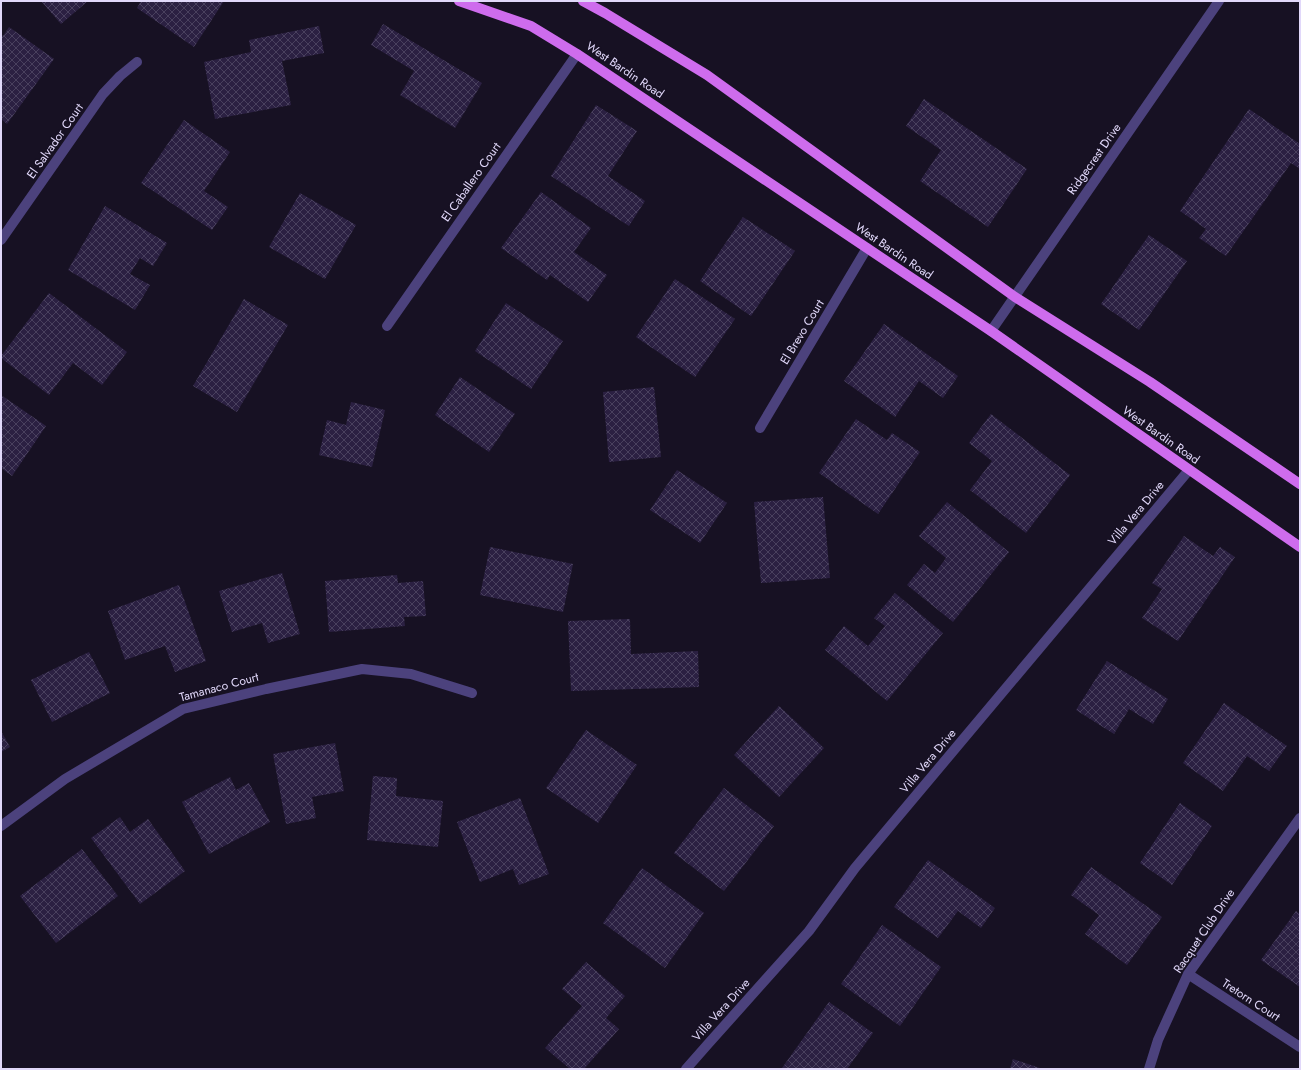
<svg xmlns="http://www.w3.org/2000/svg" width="1301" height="1070" font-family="Jost,sans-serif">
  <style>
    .building { fill: url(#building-cross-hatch) }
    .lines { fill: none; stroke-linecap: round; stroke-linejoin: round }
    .minor { stroke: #4c427d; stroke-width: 10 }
    .major { stroke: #ce6ced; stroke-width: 10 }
    .labels { text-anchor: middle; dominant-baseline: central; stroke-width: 3; stroke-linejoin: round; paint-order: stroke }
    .street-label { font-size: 12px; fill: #e1d8fa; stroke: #171123 }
  </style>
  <defs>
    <pattern id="building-cross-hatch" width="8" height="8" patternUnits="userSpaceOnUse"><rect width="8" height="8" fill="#2b2042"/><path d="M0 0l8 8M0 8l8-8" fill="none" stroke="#49405e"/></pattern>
  </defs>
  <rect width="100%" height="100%" fill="#171123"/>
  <!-- building -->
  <path class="building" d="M41,1H88L61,24Z
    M141,1H224L194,47L137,8Z
    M383,24L482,83L455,128L400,95L414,71L371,45Z
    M319,26L324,53L282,61L291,105L215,119L204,62L251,52L249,40Z
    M9,27L54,59L7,124L1,119V34L3,36Z
    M924,99L1027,169L988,227L920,181L941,150L906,126Z
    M596,105L637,131L608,176L645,201L629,226L551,176Z
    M1249,109L1300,144V169L1291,163L1226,256L1199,238L1206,229L1180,211Z
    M184,120L230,152L204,191L228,207L212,230L141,183Z
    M541,192L591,228L574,252L607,275L588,302L550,275L547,280L501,248Z
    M300,193L356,225L325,279L269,247Z
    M105,206L167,243L153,266L140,258L130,274L150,285L135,310L68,270Z
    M743,217L795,251L751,316L700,281Z
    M1149,235L1187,261L1139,330L1101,304Z
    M675,279L735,319L695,377L636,337Z
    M49,293L127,352L102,385L73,363L49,395L1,358V356Z
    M244,299L288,325L237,412L193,386Z
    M506,303L563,341L531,389L475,351Z
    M884,324L958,376L943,398L919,381L895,417L844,381Z
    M460,377L515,414L489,452L435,415Z
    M654,387L661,457L609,462L603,392Z
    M1,395L46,426L12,476L1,468Z
    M351,402L385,410L372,467L319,455L327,420L346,425Z
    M991,414L1070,475L1026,533L970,490L992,461L969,443Z
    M856,419L887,440L892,433L920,452L878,514L819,473Z
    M677,470L727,503L700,543L650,510Z
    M823,497L830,578L761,583L754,502Z
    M947,502L1009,552L953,622L907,585L924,564L935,573L946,558L919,536Z
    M1184,536L1213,556L1220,547L1235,557L1178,641L1142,618L1162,589L1152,583Z
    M490,547L573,564L563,612L480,595Z
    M282,573L300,634L268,643L262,623L232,632L219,591Z
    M397,575L398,583L423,581L426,616L404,617L405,626L329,632L325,581Z
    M179,585L206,661L175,672L165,646L125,660L108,611Z
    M895,593L943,633L887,701L825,650L844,626L868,646L885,626L874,618Z
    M630,619L631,654L698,651L699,687L571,691L568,621Z
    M89,652L110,693L52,722L31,680Z
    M1107,661L1168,699L1153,724L1129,709L1114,734L1076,710Z
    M1224,703L1287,746L1269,771L1247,756L1223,791L1183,763Z
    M779,706L824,748L779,797L734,755Z
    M586,730L637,765L598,823L546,788Z
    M1,731L10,747L1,752Z
    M335,743L344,791L312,797L316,818L286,824L273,754Z
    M373,776L397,778L396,796L443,801L438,847L367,840Z
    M230,777L236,790L249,783L270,822L209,854L182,802Z
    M724,788L774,826L724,891L674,853Z
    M520,798L549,874L519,885L513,869L480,882L457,822Z
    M1180,803L1212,826L1172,885L1140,863Z
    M120,817L130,832L148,819L185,871L140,904L91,838Z
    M82,849L118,896L56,943L20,896Z
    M928,860L995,908L981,928L958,911L938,938L894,907Z
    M1091,867L1162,917L1127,965L1085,934L1099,915L1071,895Z
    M642,868L704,913L665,968L603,923Z
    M1296,911L1300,914V987L1261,960Z
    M882,925L941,967L900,1026L841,984Z
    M586,962L625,996L606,1018L619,1029L584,1069H570L545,1048L582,1006L562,989Z
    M829,1002L873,1033L847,1069H784L782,1068Z
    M1013,1059L1043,1069H1010Z"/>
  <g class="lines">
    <!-- minor -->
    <path class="minor" d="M1,240L103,94L120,76L137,62
      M387,326L577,54
      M991,331L1219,1
      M760,428L867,248
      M1,826L65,779L183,709L266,689L362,669L411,674L472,693
      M1188,974L1300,1047
      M686,1069L708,1044L809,931L855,868L1189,470
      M1149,1069L1158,1040L1188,974L1300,818"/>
    <!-- major -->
    <path class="major" d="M459,1L531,26L577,54L991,331L1300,547
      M583,1L605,13L707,75L1015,297L1150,382L1300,484"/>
  </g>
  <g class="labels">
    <!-- street labels -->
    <g class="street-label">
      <text transform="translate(625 70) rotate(34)">West Bardin Road</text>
      <text transform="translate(55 141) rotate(-55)">El Salvador Court</text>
      <text transform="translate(1094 159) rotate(-55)">Ridgecrest Drive</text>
      <text transform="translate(471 182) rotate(-55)">El Caballero Court</text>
      <text transform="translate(894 251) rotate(34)">West Bardin Road</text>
      <text transform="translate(802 332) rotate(-59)">El Brevo Court</text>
      <text transform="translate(1161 435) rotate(35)">West Bardin Road</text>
      <text transform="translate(1136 513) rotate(-50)">Villa Vera Drive</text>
      <text transform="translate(219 687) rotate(-15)">Tamanaco Court</text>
      <text transform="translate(928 761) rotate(-50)">Villa Vera Drive</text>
      <text transform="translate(1204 931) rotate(-56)">Racquet Club Drive</text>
      <text transform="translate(1251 1000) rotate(33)">Tretorn Court</text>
      <text transform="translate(721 1010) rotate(-48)">Villa Vera Drive</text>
    </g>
  </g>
  <!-- border -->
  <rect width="1301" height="1070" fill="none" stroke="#e1d8fa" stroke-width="4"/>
</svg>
